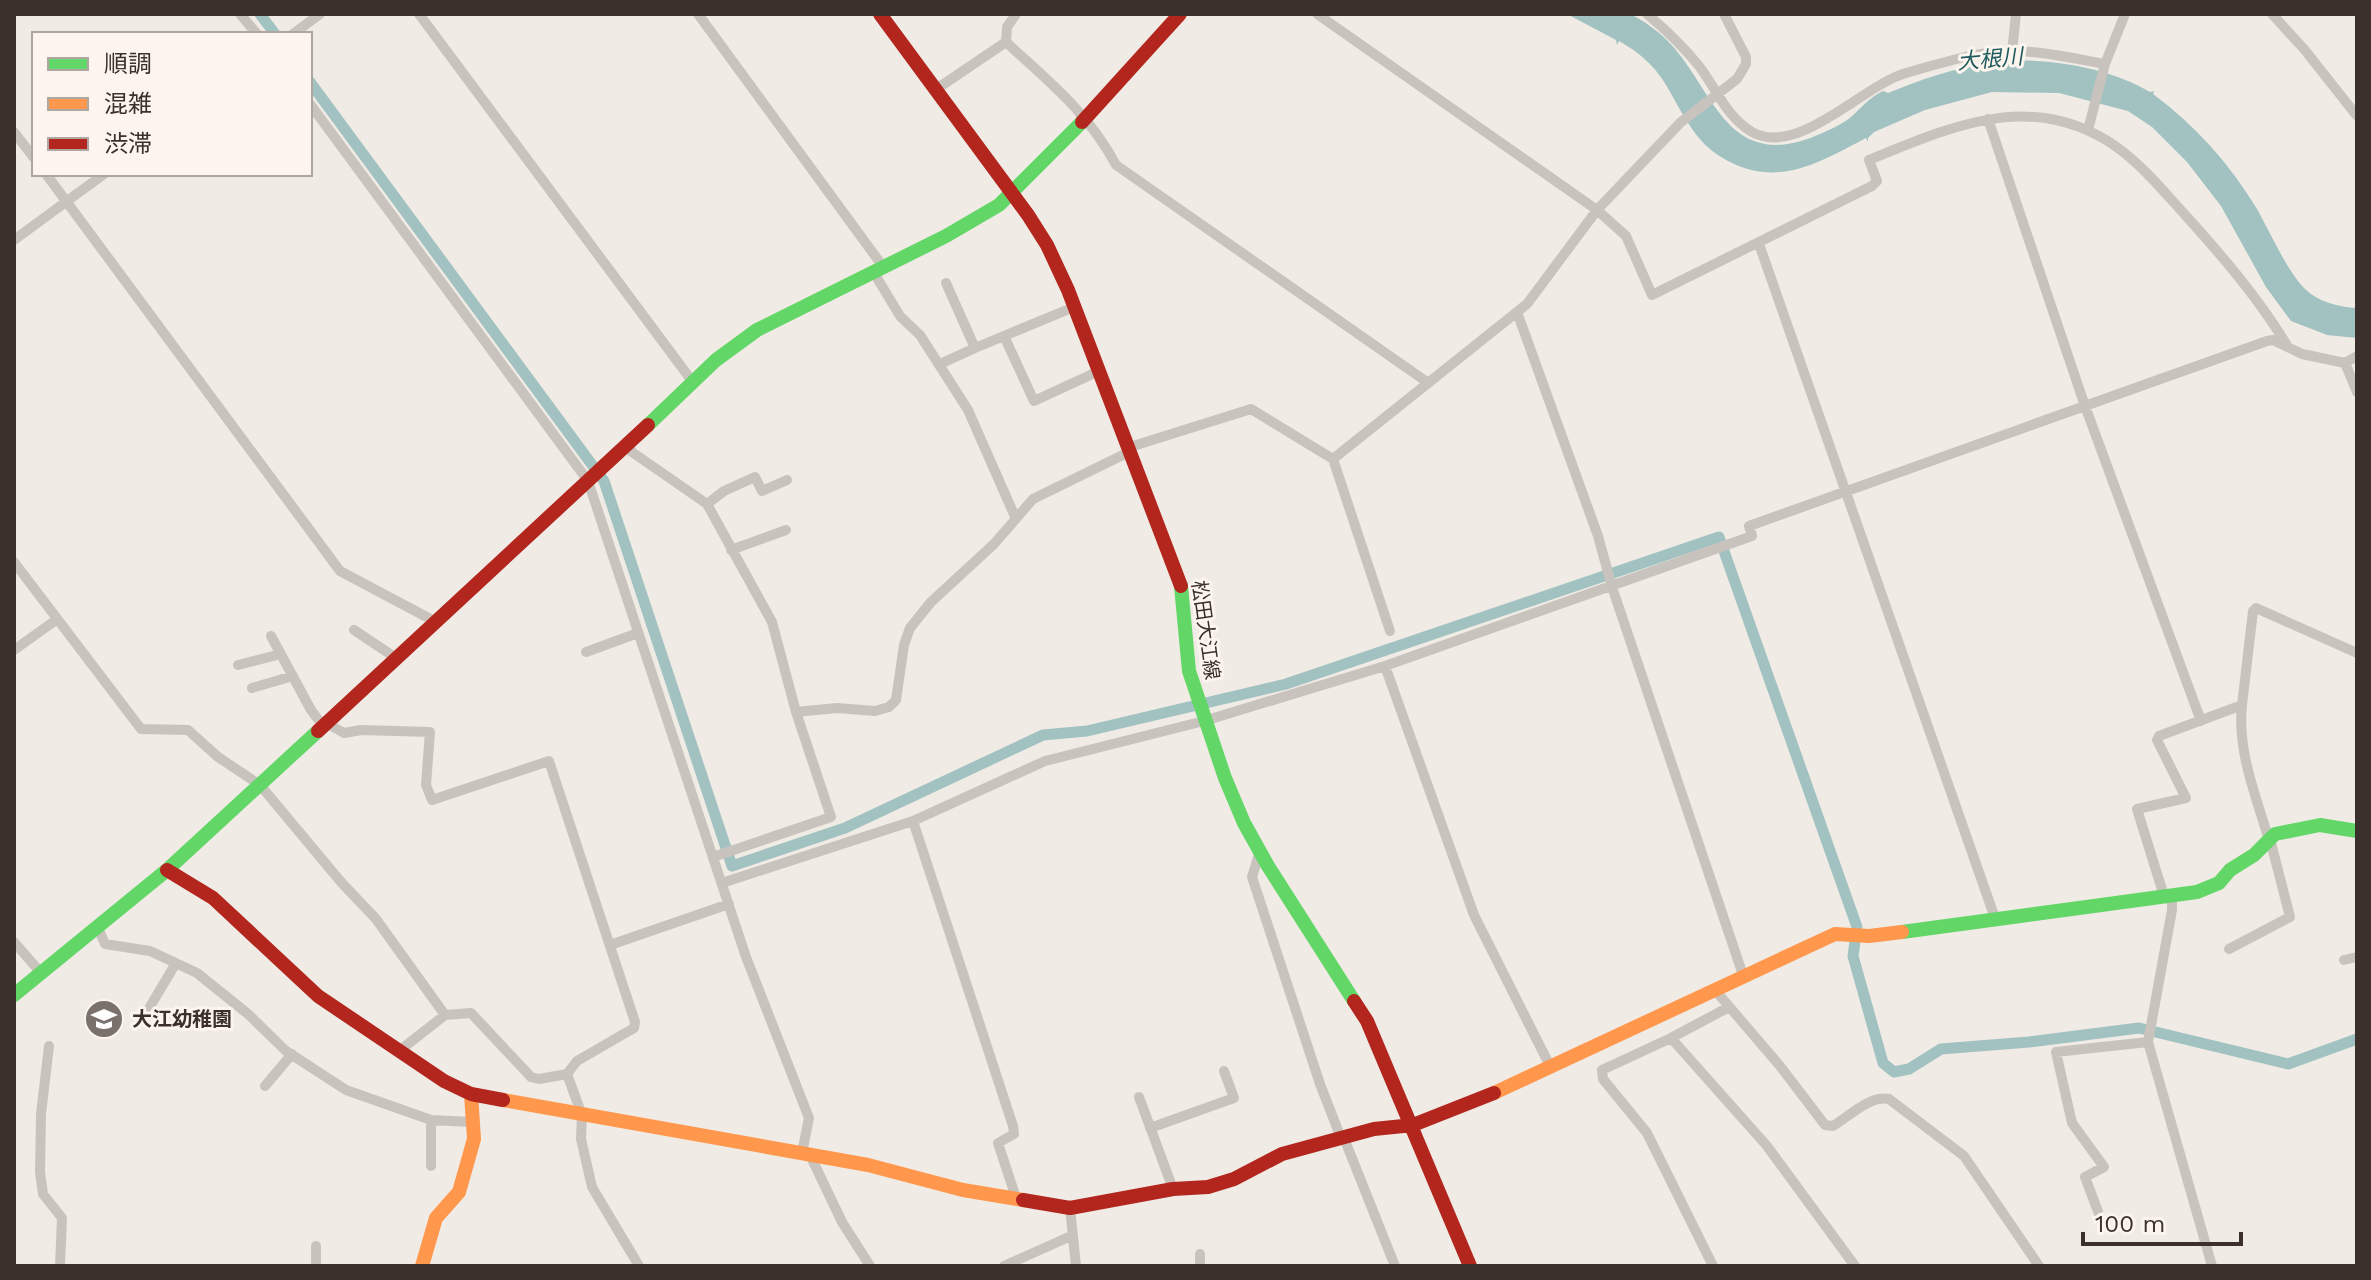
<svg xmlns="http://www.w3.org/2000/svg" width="2371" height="1280" font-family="'Work Sans','Noto Sans JP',sans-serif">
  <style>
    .water { fill: #a1c2c1 }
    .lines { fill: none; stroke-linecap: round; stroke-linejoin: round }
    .canal { stroke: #a1c2c1; stroke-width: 11 }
    .street { stroke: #c9c3be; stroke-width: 10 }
    .fast { stroke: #63d668; stroke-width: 14 }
    .slow { stroke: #ff974d; stroke-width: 14 }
    .jam { stroke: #b3261e; stroke-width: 14 }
    .labels { text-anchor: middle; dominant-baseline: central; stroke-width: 6; stroke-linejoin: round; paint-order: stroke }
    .street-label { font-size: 20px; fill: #3b302b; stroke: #fbf5ee }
    .poi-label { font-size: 20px; font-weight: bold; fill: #3b302b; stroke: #fbf5ee; text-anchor: start }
    .water-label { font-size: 22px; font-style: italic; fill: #1f5a5e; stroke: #fbf5ee }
  </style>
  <rect width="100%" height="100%" fill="#f0ebe5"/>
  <!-- water -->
  <path class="water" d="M1567,14C1586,14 1609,10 1628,14C1637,16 1647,24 1654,29C1712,71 1717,174 1813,137C1824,132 1842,125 1851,117C1862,107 1870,97 1883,91L1888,93C1920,80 1954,68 1989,63C2038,55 2109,67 2150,92L2154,91L2153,94C2195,125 2230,164 2257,209C2270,232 2287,271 2305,289C2318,302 2339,307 2357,308V338L2327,335L2291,321L2266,287L2221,206L2187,162L2152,127L2128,111L2059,93L1992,92L1925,110L1874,132L1868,138V142L1866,138C1820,162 1779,188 1728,161C1717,155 1707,148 1699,138C1667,97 1670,70 1619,41L1617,45L1616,40Z"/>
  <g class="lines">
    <!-- canal -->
    <path class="canal" d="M260,14L275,34
      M310,82L604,481L732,866L845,828L1043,735L1087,731L1286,684L1719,537L1857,927L1853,956L1883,1063L1894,1072L1909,1069L1941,1049L2029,1042L2139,1028L2288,1064L2357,1039"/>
    <!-- street -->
    <path class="street" d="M240,14L257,34
      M419,14L692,381
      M698,14L884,268
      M1016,14L1007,27L1006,42C1048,81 1088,112 1116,165L1427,382
      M1317,14L1597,210L1626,236L1652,295L1872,186L1877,181L1869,160C1953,126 2034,88 2118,148C2144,167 2165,193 2187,217C2224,258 2259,299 2288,347
      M1647,14C1666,30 1683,46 1699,66C1716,88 1726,117 1752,132C1798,158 1863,85 1906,73C1934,65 1966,55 1995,52C2031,48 2070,58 2105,64
      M2272,14L2304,49L2357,116
      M293,34L320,14
      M2012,52L2016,14
      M935,90L1006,42
      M310,104L588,481L746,957L809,1118L802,1153
      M1988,119L2085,406L2201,721
      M2088,130L2105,64L2125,14
      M14,132L34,158
      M46,174L340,571L436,622
      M14,240L104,174
      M1759,244L1996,921
      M874,273L900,316L920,335L968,410L1016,519
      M946,283L975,348L1074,307
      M1517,312L1598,536L1612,587L1744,978
      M1004,336L1034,401L1099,371
      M2345,363L2357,356
      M940,364L975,348
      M627,445L632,452L707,504L772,622L796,712L831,817L713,857
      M1130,447L1251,409L1333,459L1390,631
      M1333,459L1527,304L1597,210L1681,122L1737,79L1746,64V57L1724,14
      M707,504L724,491L755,477L762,491L787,480
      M731,550L786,530
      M14,562L141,729L188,730L218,757L260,785L341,882L376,919L445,1015L399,1051
      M354,630L396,658
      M271,636L311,710L323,726
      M14,650L56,620
      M586,652L638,633
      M238,665L281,654
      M1385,666L1474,915L1551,1068
      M252,688L293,676
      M2242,705C2237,751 2256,796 2269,840
      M796,712L837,708L875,711L889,707L896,700L904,645L910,628L931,602L994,544L1033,499L1131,451
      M326,723L344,733L361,730L430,732L426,785L432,800L549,761L635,1022L634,1028L577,1061L567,1074L539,1079L531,1077L471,1013L445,1015
      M913,821L1013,1126L1014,1134L998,1143L1016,1198
      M1260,851L1252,877L1320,1084L1341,1138
      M722,883L913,821L1045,761L1204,721L1385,666L1752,536L1749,526L2267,341L2273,340L2302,354L2345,363L2357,392
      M2164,896L2137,809L2186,798L2157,740L2159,736L2242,705L2253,611L2256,608L2357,653
      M2172,896V910L2148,1042L2212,1266
      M98,928L105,944L150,951L197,973L248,1014L286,1051L346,1090L431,1120L471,1122
      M14,942L41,973
      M610,945L729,904
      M2229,949L2290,917L2270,839
      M2344,960L2357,957
      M1715,990L1780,1066L1825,1125L1833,1126C1848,1117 1870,1095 1889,1099L1964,1156L2039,1266
      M145,1015L176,963
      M1671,1038L1767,1146L1855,1266
      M49,1046L41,1114L40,1172L43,1194L62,1218L60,1266
      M567,1074L582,1115L581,1139L592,1187L639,1266
      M265,1086L292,1054
      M1139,1097L1173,1189
      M1150,1128L1234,1098L1224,1071
      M1344,1138L1395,1266
      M810,1155L842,1222L870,1266
      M431,1166V1120
      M1070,1208L1076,1266
      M2102,1222L2085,1177L2104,1167L2072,1123L2056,1052L2148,1042
      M1200,1254V1266
      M316,1266V1246
      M1004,1266L1071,1236
      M1713,1266L1647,1133L1603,1079L1602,1070L1671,1038L1729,1007"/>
    <!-- fast -->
    <path class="fast" d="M648,425L716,360L757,330L946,236L999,205L1082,122
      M1181,586L1189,671L1225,778L1244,823L1268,866L1354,1001
      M1902,932L2197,892L2219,883L2230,870L2254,855L2275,834L2320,825L2357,831
      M14,995L167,870L318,731"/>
    <!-- slow -->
    <path class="slow" d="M1494,1093L1835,934L1869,936L1902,932
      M503,1100L868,1165L963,1190L1023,1200
      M422,1266L436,1218L459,1192L474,1139L471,1094"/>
    <!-- jam -->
    <path class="jam" d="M880,14L1028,215L1047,245L1068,290L1181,586
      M1082,122L1180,14
      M318,731L648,425
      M167,870L213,898L318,996L444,1081L471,1094L503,1100
      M1354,1001L1367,1021L1470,1266
      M1023,1200L1070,1208L1173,1189L1208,1187L1234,1179L1282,1154L1374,1129L1413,1125L1494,1093"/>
  </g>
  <!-- icons -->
  <defs>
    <symbol id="school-disc" viewBox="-11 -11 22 22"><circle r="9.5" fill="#7a716c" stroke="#fbf5ee"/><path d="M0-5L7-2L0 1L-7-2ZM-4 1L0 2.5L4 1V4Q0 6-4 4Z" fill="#fff"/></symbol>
  </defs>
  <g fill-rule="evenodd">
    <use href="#school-disc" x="82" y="997" width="44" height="44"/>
  </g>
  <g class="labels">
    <!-- street labels -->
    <g class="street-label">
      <text transform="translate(1206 630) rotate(82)">松田大江線</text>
    </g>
    <!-- poi labels -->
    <g class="poi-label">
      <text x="132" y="1019">大江幼稚園</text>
    </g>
    <!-- water labels -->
    <g class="water-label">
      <text transform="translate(1990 59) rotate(-5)">大根川</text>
    </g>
  </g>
  <!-- border -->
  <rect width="2371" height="1280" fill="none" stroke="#3b302b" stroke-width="32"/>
  <!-- legend -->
  <rect x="32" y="32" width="280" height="144" fill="#fbf5ee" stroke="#aea6a0" stroke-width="2"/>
  <rect x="48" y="58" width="40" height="12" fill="#63d668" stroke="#aea6a0" stroke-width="2"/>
  <text x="104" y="72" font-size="24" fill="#3b302b">順調</text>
  <rect x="48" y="98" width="40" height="12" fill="#ff974d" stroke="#aea6a0" stroke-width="2"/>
  <text x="104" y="112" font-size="24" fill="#3b302b">混雑</text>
  <rect x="48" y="138" width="40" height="12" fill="#b3261e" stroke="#aea6a0" stroke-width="2"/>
  <text x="104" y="152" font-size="24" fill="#3b302b">渋滞</text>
  <!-- scale -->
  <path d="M2083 1232v12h158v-12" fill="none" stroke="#3b302b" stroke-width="4"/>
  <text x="2095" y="1232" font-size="24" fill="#3b302b" stroke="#fbf5ee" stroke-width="6" paint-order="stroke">100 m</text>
</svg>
